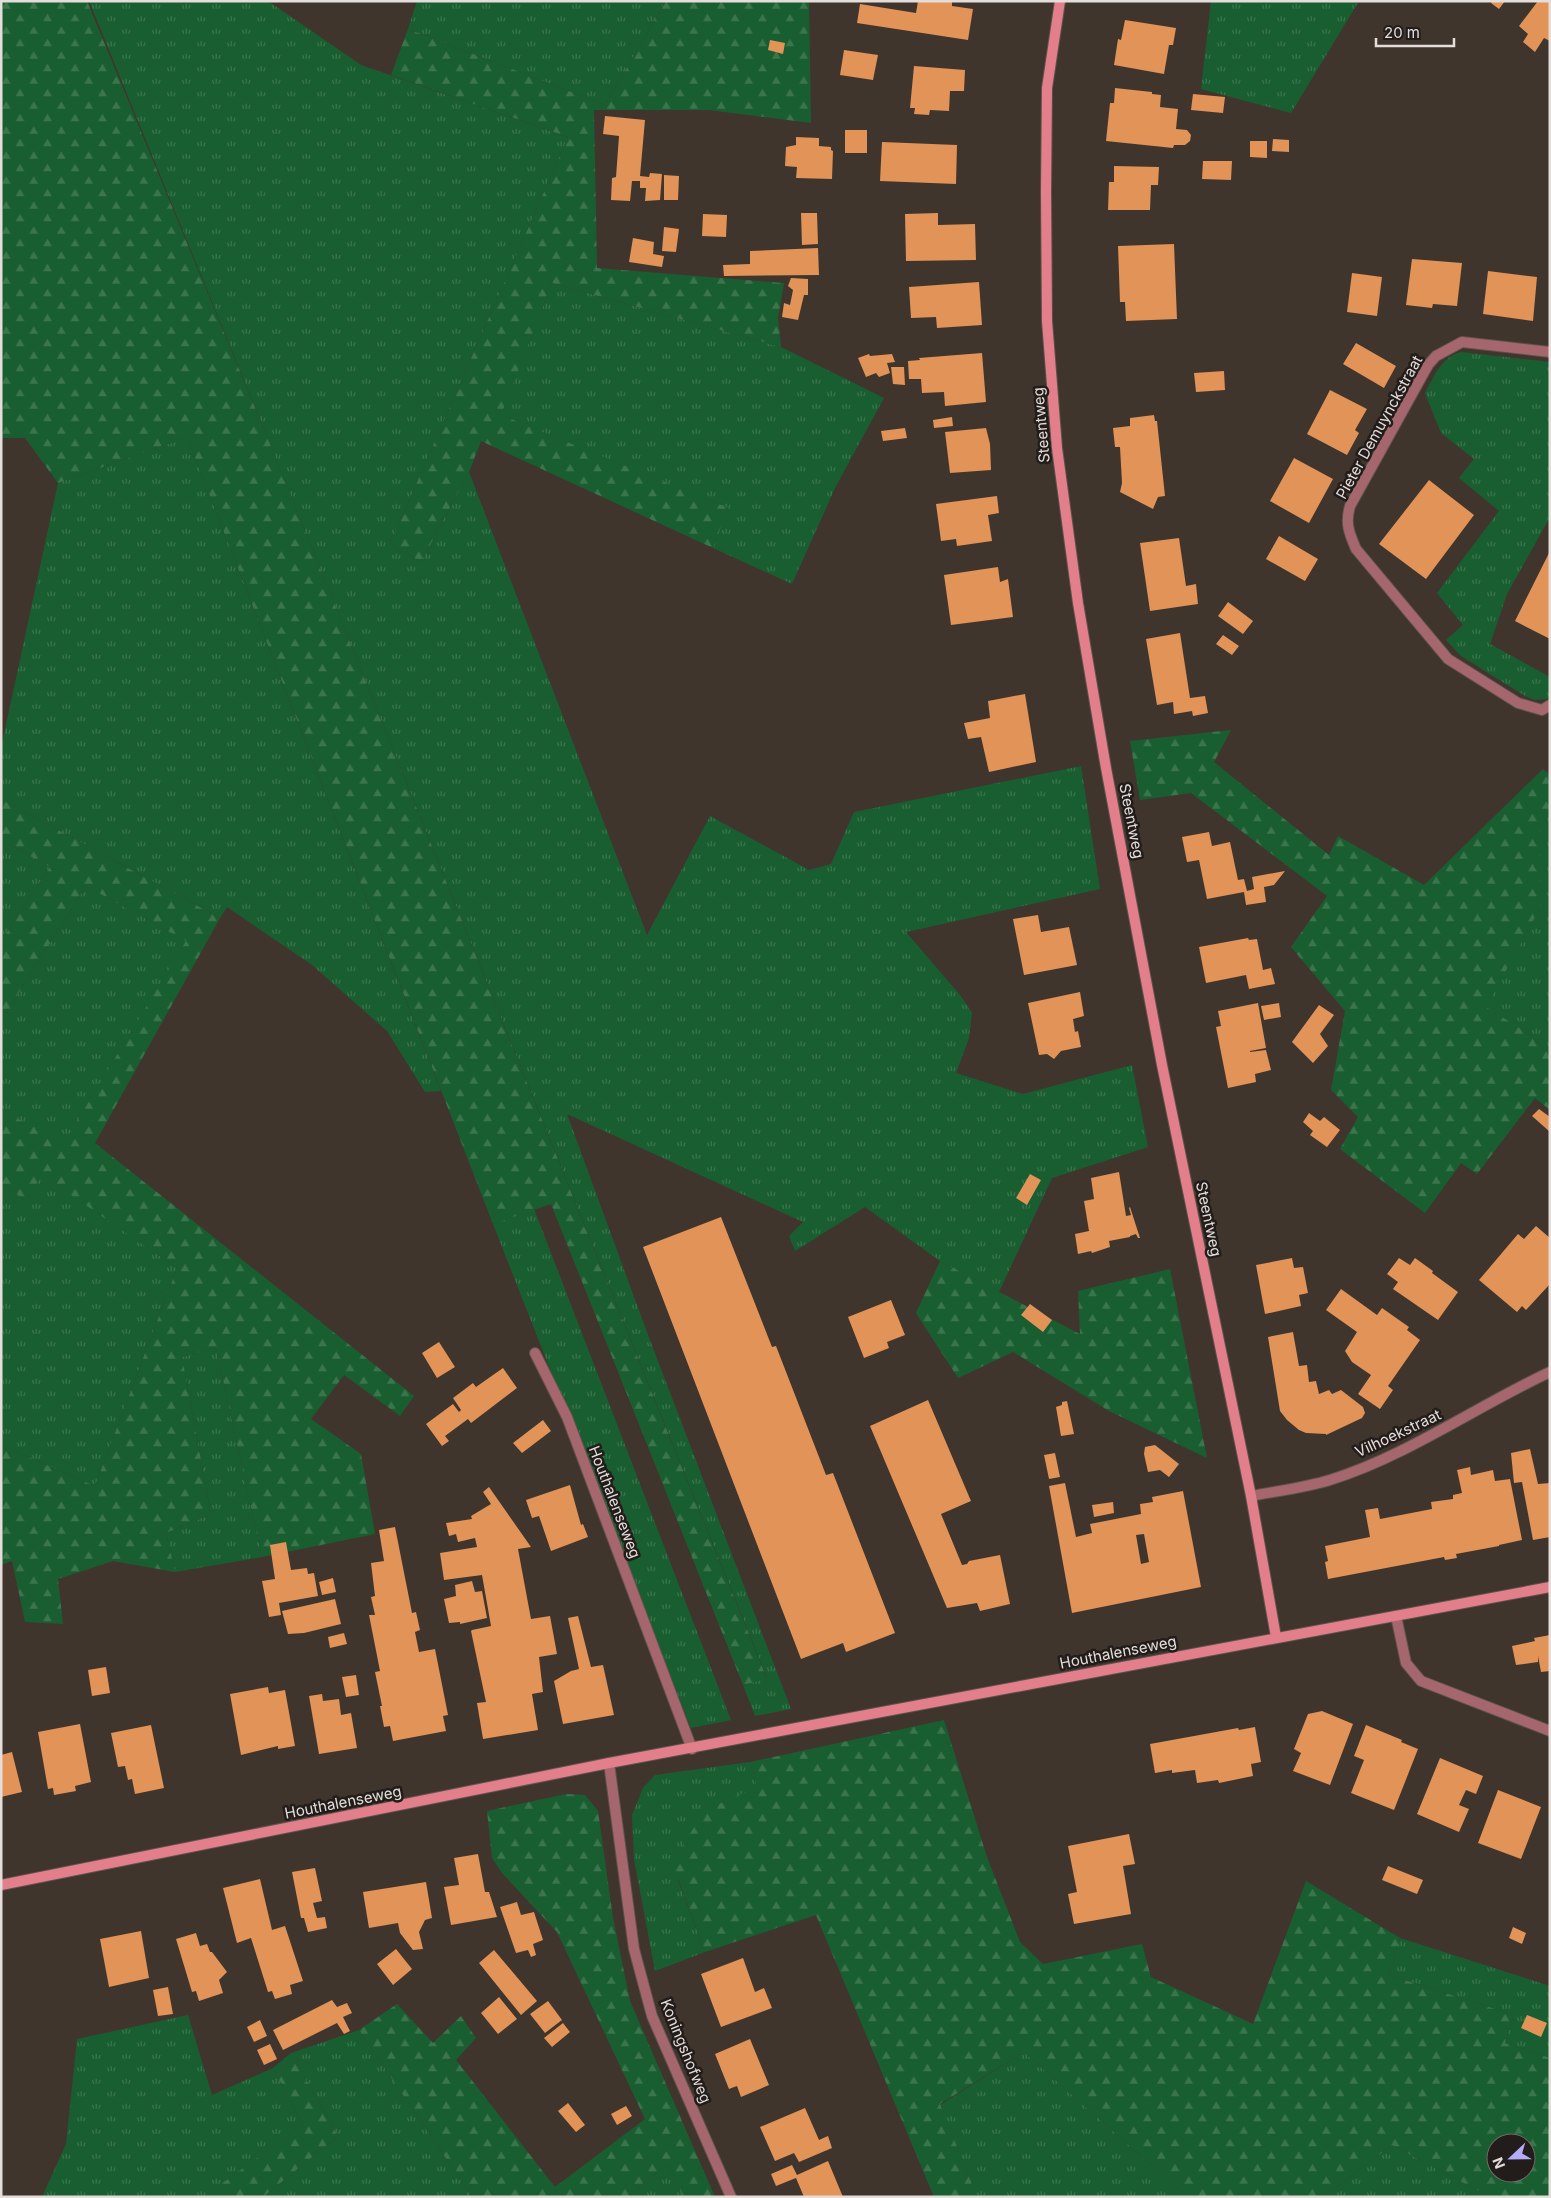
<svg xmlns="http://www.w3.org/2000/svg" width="1551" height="2198" font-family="Inter,sans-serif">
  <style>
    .grass { fill: url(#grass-tufts) }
    .forest { fill: url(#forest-firs); fill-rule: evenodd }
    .building { fill: #e19358; fill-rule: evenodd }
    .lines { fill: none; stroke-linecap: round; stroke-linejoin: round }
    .street-casing { stroke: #5d534c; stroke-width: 12 }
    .secondary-casing { stroke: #5d534c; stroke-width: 12 }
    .street { stroke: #a5676d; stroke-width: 10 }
    .secondary { stroke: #e27f8a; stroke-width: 10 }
    .labels { text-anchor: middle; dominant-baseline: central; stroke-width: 5; stroke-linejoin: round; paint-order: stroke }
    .street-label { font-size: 15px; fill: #e4ddd9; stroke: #221d1a }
  </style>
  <defs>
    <pattern id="grass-tufts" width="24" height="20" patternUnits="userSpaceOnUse" patternTransform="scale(1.25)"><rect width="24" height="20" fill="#195e30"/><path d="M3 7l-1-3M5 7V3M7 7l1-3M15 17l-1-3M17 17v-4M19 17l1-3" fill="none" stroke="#3a754d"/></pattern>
    <pattern id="forest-firs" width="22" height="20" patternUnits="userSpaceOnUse" patternTransform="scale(1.25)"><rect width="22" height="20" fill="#195e30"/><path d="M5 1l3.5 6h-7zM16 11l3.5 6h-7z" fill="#3a754d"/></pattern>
  </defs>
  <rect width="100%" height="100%" fill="#3f352d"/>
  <!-- grass -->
  <path class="grass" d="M89,1H268L361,65L568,137L390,544L421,562L469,472L647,935L710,816L809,870L831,864L854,812L1081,766L1100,889L906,932L960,995L972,1013L969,1038L956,1073L1023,1094L1132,1065L1148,1147L1052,1178L999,1292L940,1261L865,1207L795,1251L789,1236L803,1222L567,1114L648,1335L791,1709L755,1716L743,1685L767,1678L275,456Z
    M417,1H666L605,105L408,29Z
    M1211,1H1359L1291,113L1201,89Z
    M552,283L781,347L884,398L836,486L792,584L713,548L727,508L500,415Z
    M1461,352L1550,362V517L1507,594L1490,644L1550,677L1549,699L1535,700L1525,696L1461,656L1446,640L1463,625L1437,593L1499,511L1459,478L1474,459L1441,433L1425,393C1434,377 1441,357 1461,352Z
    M187,437L441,1091L425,1092L387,1031L312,965L227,907L220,918L1,799V748L58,483Z
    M1540,817L1550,818V1054L1526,1032L1485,1007L1540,908Z
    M1,840L50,867L1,941Z
    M86,886L187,941L65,1142L1,1111V1021Z
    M42,1174L177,1268L95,1486L1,1445V1183L26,1201Z
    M534,1209L731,1720L691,1728L493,1224Z
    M216,1348L262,1557L175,1572L166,1533L211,1514L182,1357Z
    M750,1762L758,1788L726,1801L678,1880L705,1952L655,1971L634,1859L632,1815L643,1788L655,1775Z
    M1400,1938L1550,1986V2058L1505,2043L1514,2015L1389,1975Z
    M188,2015L212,2095L273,2068L303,2125L222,2184L227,2197H42L66,2144L77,2039Z
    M359,2030L472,2197H263L338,2136L291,2053Z
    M1024,2052L1187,2197H977L940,2105Z
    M1392,2145L1490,2197H1324Z
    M667,2164L683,2197H627Z"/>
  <!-- forest -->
  <path class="forest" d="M1,1H87L275,456L767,1679L743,1685L551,1204L493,1224L187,437L58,483L25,438H1Z
    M666,1H809L811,123L709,110H594L597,268L784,283L778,318L781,347L552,283L501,415L728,508L713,548L481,441L469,472L421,562L390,544L568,137L391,75L408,29L605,105Z
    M1231,730L1214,762L1329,855L1338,836L1424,885L1543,769L1550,775V818H1540V908L1486,1007L1526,1032L1550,1054V1110L1535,1098L1477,1174L1461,1163L1425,1213L1340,1149L1358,1117L1331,1090L1345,1011L1291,947L1327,896L1191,793L1140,800L1130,741Z
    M1,799L220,918L95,1143L414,1396L400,1416L344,1375L311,1419L361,1454L375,1534L262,1557L216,1348L182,1357L211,1514L166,1533L175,1572L113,1561L58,1579L63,1624L25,1622L12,1561L1,1565V1445L95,1486L177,1268L42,1175L26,1201L1,1183V1111L65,1141L186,941L86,886L1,1021V941L50,867L1,840Z
    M940,1261L1080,1334L1078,1291L1170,1269L1207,1458L1109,1411L1013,1352L958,1378L916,1313Z
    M944,1720L987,1857L1020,1942L1043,1964L1142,1944L1151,1977L1253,2024L1306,1881L1400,1938L1389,1975L1514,2015L1505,2043L1550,2058V2197H1490L1392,2145L1324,2197H1187L1024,2052L940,2104L977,2197H934L816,1915L705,1952L673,1865C682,1846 692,1826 708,1812C721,1800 742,1794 758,1788L750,1762ZM1496,2143H1526V2173H1496Z
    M566,1794L585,1795L598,1811L613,1918L630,2001L715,2197H683L667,2164L627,2197H472L359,2030L397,2004L433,2043L461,2016L476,2038L456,2060L555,2187L645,2119L557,1932L502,1873L492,1858L487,1811Z
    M291,2053L338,2136L263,2197H227L221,2184L303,2125L273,2068Z"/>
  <!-- building -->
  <path class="building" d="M918,1H952V6L973,9L968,40L857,23L860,4L916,13Z
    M1492,1H1505L1499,9L1491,3Z
    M1538,1H1550V41L1544,38L1535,52L1523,42L1528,34L1519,26Z
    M1125,20L1176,28L1173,45H1169L1164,74L1114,65L1118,39L1121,40Z
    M770,40L785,43L783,54L768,50Z
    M844,50L878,55L873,80L840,75Z
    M914,66L965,70L964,91H950L949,111L930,110L929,115L914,114L915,108H910Z
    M1115,88L1152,92V94L1161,95L1160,107L1178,109L1176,129L1187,130L1191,135L1190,141L1185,145H1174L1173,148L1106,141L1110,103H1114Z
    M1193,94L1225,97L1223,113L1191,110Z
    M605,116L645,120L640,176L649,177L650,173L662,174L660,200L645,201L646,188H640V181H632L630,201L611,200L612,178L616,177L619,136L603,134Z
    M845,130H867V153H845Z
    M796,137L819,138V146L831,147V150L833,151L832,179L796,178L797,167L785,166L786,147L796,145Z
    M1273,139L1289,140V152L1272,151Z
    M1250,141H1267V158L1250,157Z
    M882,142L957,145L956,184L880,181Z
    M1203,161H1232L1231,180L1202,179Z
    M1114,166L1159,167L1158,185H1151L1150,210H1108L1109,182H1114Z
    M664,175L679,176L678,200H664Z
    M801,213H817L818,244L802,245Z
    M938,213V225L975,224L976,260L906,261L905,214Z
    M703,214L727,215L726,237L702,236Z
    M664,227L679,229L676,252L662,251Z
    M633,238L654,242L653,254L664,256L662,267L629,262Z
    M1174,244L1177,319L1126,321L1125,302H1120L1118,246Z
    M818,248L819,275L724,276L723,265L750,264V251Z
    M1412,259L1462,263L1457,306L1433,304L1432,308L1406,305Z
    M1488,271L1537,277L1533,321L1483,314Z
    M1352,273L1382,277L1377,316L1347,312Z
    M791,278L808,279V295H804L798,320L782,317L784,303L790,305L793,290L788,286Z
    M979,282L982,325L937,328L936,317L911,318L909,287Z
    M1356,343L1396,366L1384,388L1343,364Z
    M982,353L986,402L945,406L944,392L922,393L921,379H909L908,361L920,360L919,358Z
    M869,354L870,356L892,354L895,362L887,363L890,373L879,377L876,373L866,377L858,358Z
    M891,367H904L905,385L893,384Z
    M1224,371L1225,390L1196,392L1194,373Z
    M1330,390L1367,409L1355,430L1359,433L1347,455L1307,434Z
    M1154,415L1155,421H1157L1165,496L1158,497L1153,509L1120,492L1122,483L1120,447H1115L1113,428L1130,426V418Z
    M952,417L953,426L934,428L933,420Z
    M905,428L907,438L883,441L881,431Z
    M986,428L990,444L991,470L950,473L945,432Z
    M1294,458L1333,479L1309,523L1270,501Z
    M1429,480L1474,515L1426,579L1379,544Z
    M997,496L999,513L988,515L992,541L957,546L956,539L941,541L936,504Z
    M1279,536L1318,559L1305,581L1266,559Z
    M1179,538L1186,586L1196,584L1198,604L1150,611L1140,543Z
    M1550,551V639L1515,621Z
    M998,567L1000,582L1008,579L1013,617L951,625L944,575Z
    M1228,602L1253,621L1243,634L1218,616Z
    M1180,633L1190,698L1205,696L1208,713L1193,716L1192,711L1174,714L1173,702L1157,705L1146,639Z
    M1223,635L1239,646L1232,655L1216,644Z
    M1025,694L1036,762L989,772L981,737L968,739L964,723L990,718L988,701Z
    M1209,832L1212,846L1230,842L1238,880L1244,879L1247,891L1254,889L1252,877L1285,871L1274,885L1264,887L1266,902L1246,905L1244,892L1207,899L1199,860L1187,862L1182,837Z
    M1038,915L1041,932L1069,927L1077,965L1024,975L1013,919Z
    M1248,938L1249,940L1257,939L1263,970L1271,968L1275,984L1249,989L1246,975L1206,983L1199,947Z
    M1080,992L1084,1016L1073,1019L1075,1032L1078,1031L1081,1047L1061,1051L1054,1059L1047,1054L1039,1055L1028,1003Z
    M1258,1003L1266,1048L1250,1051V1052L1266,1050L1271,1070L1255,1074L1256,1082L1228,1088L1216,1027L1221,1026L1218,1011Z
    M1279,1003L1281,1017L1264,1020L1261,1006Z
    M1319,1005L1334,1015L1320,1034L1328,1046L1313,1063L1292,1042Z
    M1539,1109L1550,1117V1132L1532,1116Z
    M1309,1113L1320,1121L1324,1117L1340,1130L1327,1147L1310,1135L1313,1131L1303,1122Z
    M1119,1172L1126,1216L1131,1215L1129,1208L1130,1207L1140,1238H1138L1136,1234L1130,1236V1237L1109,1241L1110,1247L1092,1253L1091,1251L1078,1254L1075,1234L1089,1231L1084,1201L1094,1199L1091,1178Z
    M1030,1174L1041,1180L1027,1205L1016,1198Z
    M721,1217L772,1347L776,1346L826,1475L833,1473L895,1633L846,1652L843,1643L801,1659L643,1247Z
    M1536,1226L1550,1238V1284L1526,1310L1522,1306L1517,1312L1479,1280L1518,1234L1524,1239Z
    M1292,1258L1294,1268L1303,1267L1308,1293L1299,1295L1301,1306L1265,1314L1256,1265Z
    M1399,1258L1410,1265L1415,1258L1433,1271L1432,1273L1458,1292L1438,1320L1393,1289L1398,1282L1387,1274Z
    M1341,1289L1377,1315L1382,1308L1409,1327L1407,1330L1420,1340L1388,1386L1393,1390L1380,1409L1358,1394L1371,1375L1352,1362L1345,1351L1357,1332L1326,1310Z
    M891,1300L905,1335L887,1342L889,1348L864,1358L848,1317Z
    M1030,1304L1052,1320L1043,1332L1021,1315Z
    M1293,1332L1299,1366L1307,1365L1309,1382L1316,1381L1319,1394L1329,1390L1332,1394L1341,1390L1363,1407L1365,1413L1362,1418L1326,1435V1434L1306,1433L1299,1430L1287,1420L1280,1411L1268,1337Z
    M439,1342L455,1367L437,1378L422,1353Z
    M503,1368L517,1388L471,1423L468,1419L445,1436L449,1441L442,1446L426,1424L453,1404L459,1412L461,1410L453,1398L473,1383L476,1387Z
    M928,1400L971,1501L941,1514L962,1565L967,1564L969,1561L1000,1555L1010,1604L980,1611L977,1603L947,1608L870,1426Z
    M1067,1401L1074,1434L1061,1436L1056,1407L1062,1405V1402Z
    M543,1420L551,1431L522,1453L513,1443Z
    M1155,1445L1179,1464L1169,1477L1160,1470L1148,1472L1144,1454L1145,1447Z
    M1530,1449L1538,1484L1550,1483V1537L1533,1540L1522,1482L1514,1483L1511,1453Z
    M1055,1453L1060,1477L1049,1479L1044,1455Z
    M1470,1467L1471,1475L1493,1470L1495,1481L1510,1479L1522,1540L1499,1545V1546L1456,1554L1457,1558L1445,1560L1444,1557L1328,1579L1325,1562L1328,1561L1325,1546L1370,1537L1365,1510L1378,1508L1380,1519L1432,1509L1431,1502L1453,1499V1495L1462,1493L1457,1470Z
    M1065,1483L1076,1537L1092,1533L1090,1524L1141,1514L1140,1504L1153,1502L1152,1497L1183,1491L1201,1587L1072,1613L1049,1486ZM1144,1534L1149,1562L1141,1564L1136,1535Z
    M570,1485L581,1525L583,1524L588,1537L551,1551L539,1516L532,1518L526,1500Z
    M489,1487L531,1547L518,1549L531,1619L550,1616L557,1654L539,1657L543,1692L532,1694L538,1730L483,1739L477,1703L486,1702L471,1631L472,1630L491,1626L482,1575L444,1580L440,1553L477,1547L475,1538L458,1542L456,1534L449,1536L446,1523L472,1519L471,1516L491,1504L483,1492Z
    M1113,1502L1114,1513L1094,1517L1092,1505Z
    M395,1527L412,1613L416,1612L420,1630L415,1632L419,1652L435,1649L448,1715L443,1716L446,1731L393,1741L390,1726L384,1727L380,1706H382L375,1672L380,1671L369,1615H375L371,1597L375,1596L371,1563L384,1561L379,1530Z
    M286,1542L291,1570L307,1568L308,1574L314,1573L318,1596L279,1603L281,1615L269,1617L262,1581L275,1579L270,1545Z
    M333,1578L336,1592L322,1595L319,1582Z
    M472,1581L475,1592L482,1591L487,1618L460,1624V1622L449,1623L444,1599L456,1596L455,1585Z
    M335,1599L341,1624L304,1633L288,1634L282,1611Z
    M578,1616L591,1667L603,1665L614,1715L563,1724L554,1681L571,1671L579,1669L568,1618Z
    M344,1633L347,1644L330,1648L328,1637Z
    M1550,1635V1671L1541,1672L1538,1656V1662L1516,1665L1512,1646L1535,1641L1534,1638Z
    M106,1667L110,1693L92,1696L88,1670Z
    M356,1675L359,1695L346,1697L342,1677Z
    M268,1687L269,1693L285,1690L295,1746L278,1749V1746L241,1755L230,1694Z
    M322,1694L323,1701L339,1699L341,1715L351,1713L357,1748L319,1754L309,1696Z
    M1322,1711L1353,1724L1330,1785L1293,1771L1301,1753L1294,1749L1308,1714Z
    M80,1724L91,1782L75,1786L76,1791L54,1795L53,1788L48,1789L38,1732Z
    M151,1725L164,1788L135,1794L132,1779L128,1780L125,1766L118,1767L111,1733Z
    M1366,1725L1402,1740L1401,1742L1418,1749L1394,1810L1351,1793L1364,1760L1354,1756Z
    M1255,1727L1261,1762L1251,1764L1253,1776L1219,1783L1218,1780L1197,1783L1195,1770L1172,1773V1770L1155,1773L1150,1744L1238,1728L1239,1730Z
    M12,1752L22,1792L1,1797V1755Z
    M1440,1758L1483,1776L1476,1794L1466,1790L1459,1805L1469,1809L1459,1832L1417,1814Z
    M1498,1790L1541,1807L1521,1859L1478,1843Z
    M1129,1834L1135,1864L1123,1866L1131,1914L1074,1924L1068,1894L1077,1892L1068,1846Z
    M478,1854L485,1892H489L497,1917L451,1925L444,1887L459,1885L454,1858Z
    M1388,1866L1423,1880L1417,1894L1382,1880Z
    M315,1868L322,1901L313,1903L317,1918L325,1917L327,1928L308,1932L304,1918H301L292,1872Z
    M260,1879L272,1930L285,1926L303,1981L290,1985L292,1994L275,1999L272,1991L268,1992L251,1938L237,1943L223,1888Z
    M426,1882L432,1918L425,1920L419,1932L423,1949L413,1950L400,1933L398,1923L369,1928L363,1892Z
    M517,1902L521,1915L534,1912L543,1940L533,1944L536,1955L531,1957L528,1950L516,1953L500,1907Z
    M1513,1927L1526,1933L1522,1944L1509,1938Z
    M141,1931L149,1978L109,1987L100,1939Z
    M196,1933L200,1946L207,1944L210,1952H212L227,1972L219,1980L223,1993L199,2001L196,1991L192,1992L176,1939Z
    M396,1949L412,1969L393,1985L377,1964Z
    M494,1950L537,2001L521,2015L479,1963Z
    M743,1958L755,1992L764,1988L772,2008L721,2027L701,1974Z
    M168,1987L173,2014L158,2016L153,1990Z
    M499,1997L517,2019L498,2034L481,2013Z
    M332,2000L337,2007L347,2003L352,2013L343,2017L350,2031L344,2034L337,2023L283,2050L273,2030Z
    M548,2001L562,2020L545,2033L530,2014Z
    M1527,2015L1547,2023L1541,2037L1521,2028Z
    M260,2020L267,2036L254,2042L247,2027Z
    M563,2023L570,2032L552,2047L544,2038Z
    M750,2039L769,2085L741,2097L737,2086L729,2089L715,2054Z
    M270,2044L277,2059L264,2065L257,2050Z
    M568,2103L585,2125L576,2132L558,2111Z
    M626,2106L632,2116L617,2125L611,2114Z
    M805,2108L819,2140L828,2136L832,2148L799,2162L794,2153L775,2161L760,2127Z
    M828,2161L843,2197H804L796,2178L776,2186L771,2174L792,2165L797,2175Z"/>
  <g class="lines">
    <defs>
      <path id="street" d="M1550,352L1462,342L1436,356L1428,365L1350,506C1345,523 1349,533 1356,549L1448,659L1518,703L1542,710L1550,705
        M535,1353L567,1417L692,1749
        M1251,1496C1276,1491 1304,1488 1330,1480C1407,1456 1477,1406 1550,1372
        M1396,1616L1406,1663L1421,1681L1550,1731
        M609,1763L634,1949L652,2016L731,2197"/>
      <path id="secondary" d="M1060,1L1047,88L1046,192L1047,321L1057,448L1078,603L1106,768L1162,1065L1251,1496L1276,1637
        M1,1885L609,1763L1550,1587"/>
    </defs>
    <!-- street casing -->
    <use href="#street" class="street-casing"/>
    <!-- secondary casing -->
    <use href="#secondary" class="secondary-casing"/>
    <!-- street -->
    <use href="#street" class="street"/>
    <!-- secondary -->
    <use href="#secondary" class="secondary"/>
  </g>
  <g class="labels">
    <!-- street labels -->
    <g class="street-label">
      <text transform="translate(1041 425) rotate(-95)">Steentweg</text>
      <text transform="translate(1379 427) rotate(-61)">Pieter Demuynckstraat</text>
      <text transform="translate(1132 821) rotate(79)">Steentweg</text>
      <text transform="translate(1209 1219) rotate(78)">Steentweg</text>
      <text transform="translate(1398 1433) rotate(-25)">Vilhoekstraat</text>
      <text transform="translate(615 1502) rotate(69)">Houthalenseweg</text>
      <text transform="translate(1118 1652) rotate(-11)">Houthalenseweg</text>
      <text transform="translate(343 1802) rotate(-11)">Houthalenseweg</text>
      <text transform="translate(686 2051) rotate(68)">Koningshofweg</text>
    </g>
  </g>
  <!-- border -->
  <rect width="1551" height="2198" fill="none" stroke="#e4ddd9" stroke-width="5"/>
  <!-- north arrow -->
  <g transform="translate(1511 2158) rotate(248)"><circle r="24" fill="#221d1a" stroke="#706a66"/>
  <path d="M0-4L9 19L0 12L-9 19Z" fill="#b5acf9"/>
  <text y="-8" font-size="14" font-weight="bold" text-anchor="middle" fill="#e4ddd9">N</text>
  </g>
  <!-- scale -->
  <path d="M1376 38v8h78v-8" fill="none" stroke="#e4ddd9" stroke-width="2.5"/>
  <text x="1384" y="38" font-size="15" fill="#e4ddd9" stroke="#221d1a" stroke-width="4" paint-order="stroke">20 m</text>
</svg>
